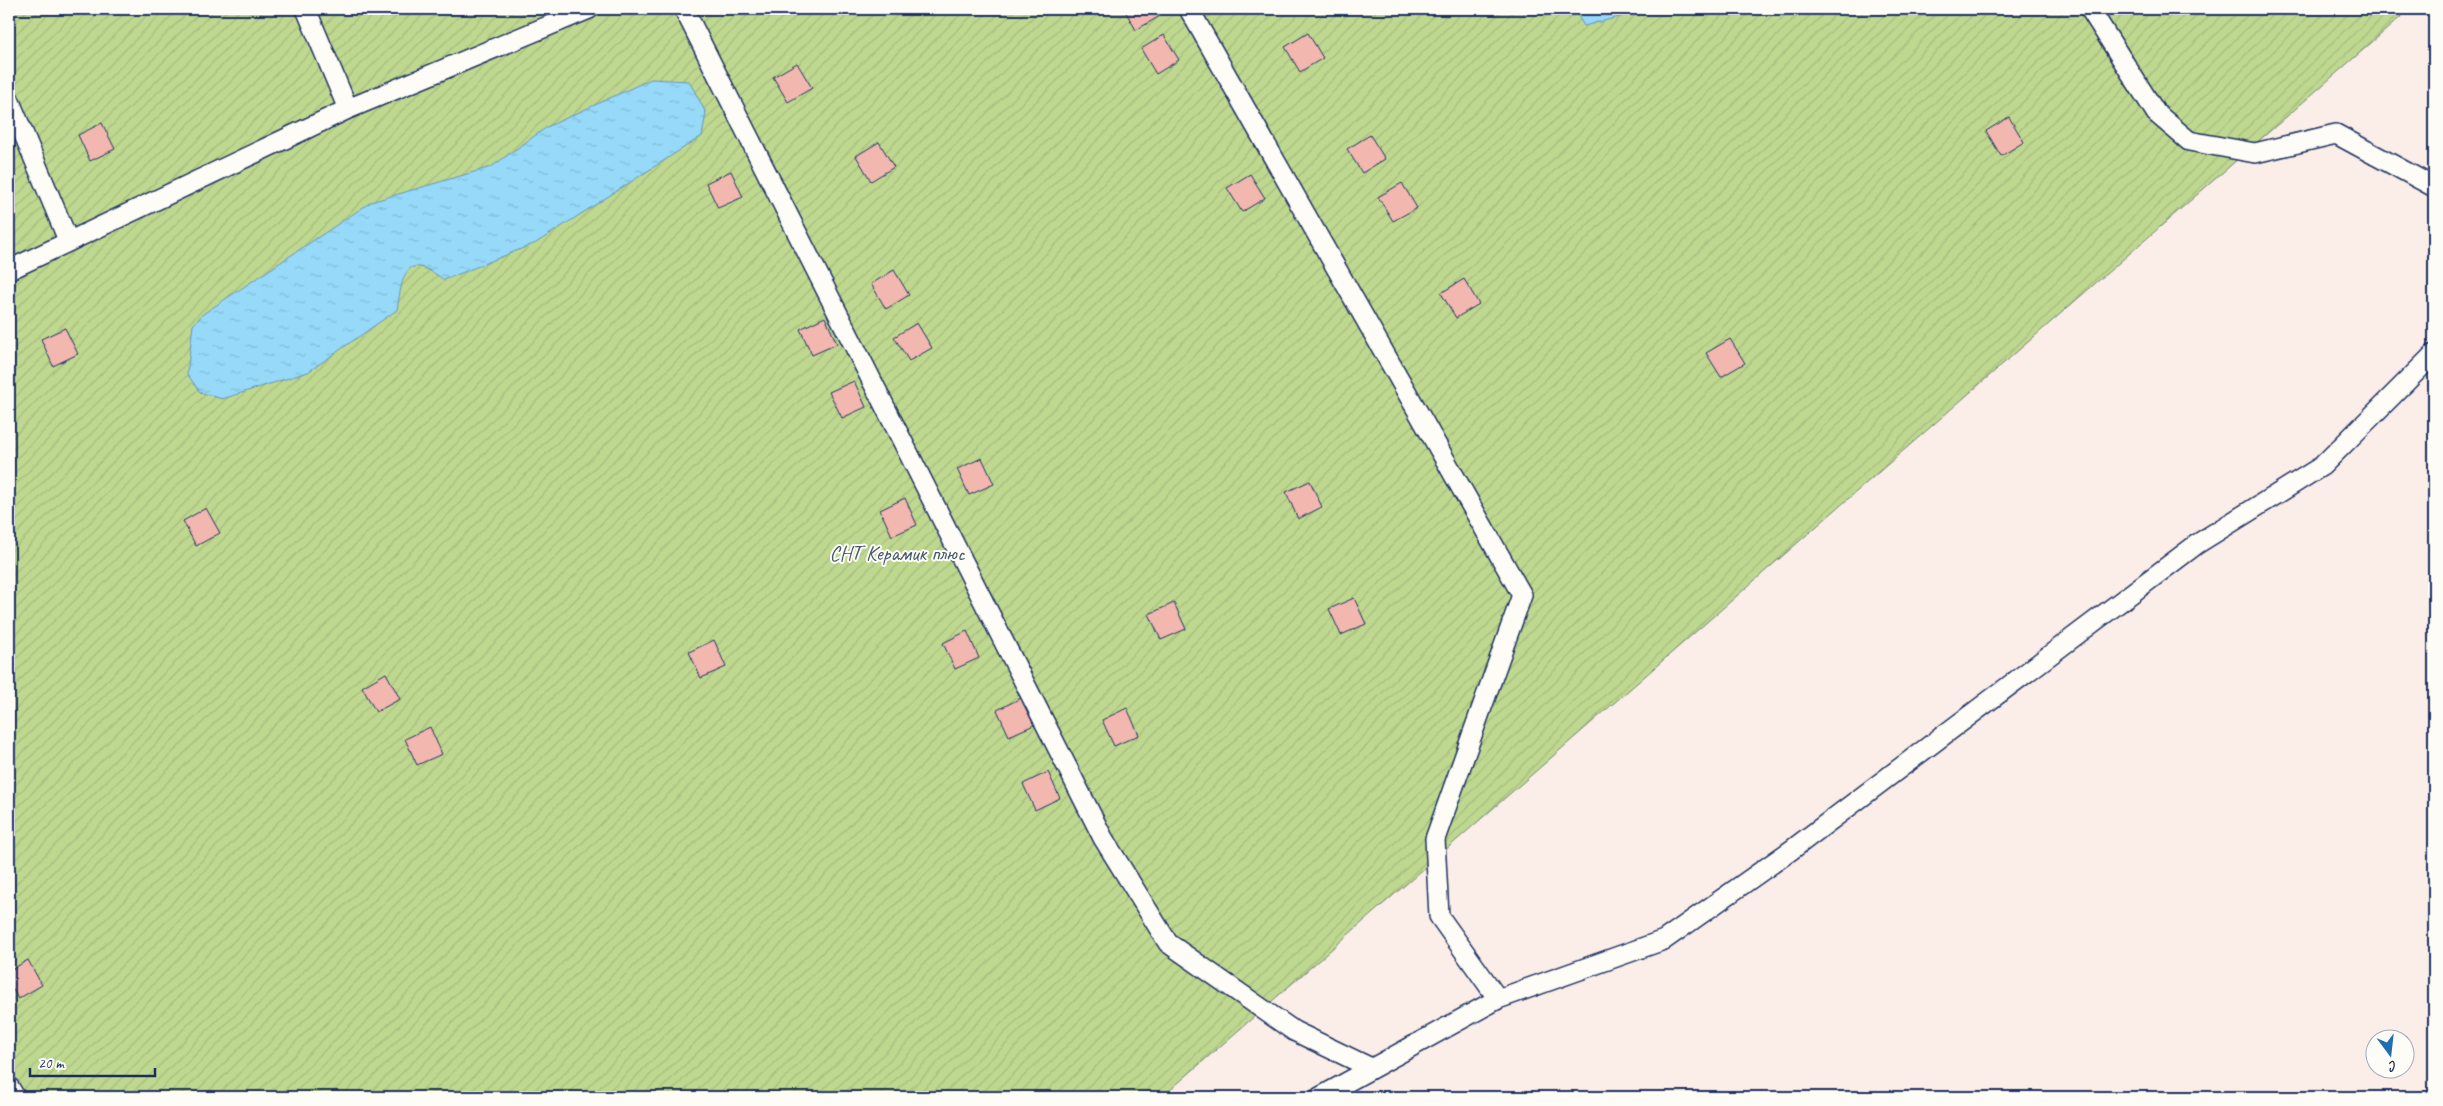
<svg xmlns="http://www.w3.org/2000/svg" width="2443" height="1106" font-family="Caveat,sans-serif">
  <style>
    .garden { fill: url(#garden-furrows); stroke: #6d8476 }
    .water { fill: url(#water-ripples); stroke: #6595ba }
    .building { fill: #f2b7af; stroke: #1b2f5e }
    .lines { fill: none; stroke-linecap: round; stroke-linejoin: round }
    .service-casing { stroke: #1b2f5e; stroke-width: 22 }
    .service { stroke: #fdfcf7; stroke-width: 19 }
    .labels { text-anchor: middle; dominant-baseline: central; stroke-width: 4; stroke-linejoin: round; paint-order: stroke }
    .park-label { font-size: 21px; fill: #44596a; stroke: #fdfcf7 }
  </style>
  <defs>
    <pattern id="garden-furrows" width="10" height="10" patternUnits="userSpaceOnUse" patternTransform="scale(1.25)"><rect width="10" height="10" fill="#bfd88f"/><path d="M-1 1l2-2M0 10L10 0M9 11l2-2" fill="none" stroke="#a4ba7e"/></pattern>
    <pattern id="water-ripples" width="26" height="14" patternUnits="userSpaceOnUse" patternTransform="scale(1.25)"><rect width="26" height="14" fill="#96d9f8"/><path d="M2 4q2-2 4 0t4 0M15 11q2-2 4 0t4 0" fill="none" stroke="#81bbd7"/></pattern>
  </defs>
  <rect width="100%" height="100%" fill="#fbeee9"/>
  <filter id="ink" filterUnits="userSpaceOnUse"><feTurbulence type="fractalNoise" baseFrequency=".02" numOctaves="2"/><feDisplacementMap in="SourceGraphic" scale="10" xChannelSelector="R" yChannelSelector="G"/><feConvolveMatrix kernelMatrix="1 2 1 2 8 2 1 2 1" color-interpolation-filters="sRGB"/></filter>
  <g filter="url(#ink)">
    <!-- garden -->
    <path class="garden" d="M9,9H2410L1162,1097H9Z"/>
    <!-- water -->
    <path class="water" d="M1574,9H1627L1623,16L1584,26Z
      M651,79L689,81L706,113L702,136L536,243L444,280C404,250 403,275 397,310L308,372L222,399L200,392L187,374L193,325L203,314L371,202L491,167L547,127Z"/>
    <!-- building -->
    <path class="building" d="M1124,9H1155L1160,16L1136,30Z
      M1308,33L1323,58L1300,72L1285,47Z
      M1164,35L1179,60L1156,74L1141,49Z
      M797,63L812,88L788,102L773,77Z
      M2009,117L2024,142L2001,156L1986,131Z
      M102,123L115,149L90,161L78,135Z
      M1370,135L1385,159L1362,173L1347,149Z
      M879,142L894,167L871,181L856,156Z
      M731,171L743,197L718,208L706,183Z
      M1250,174L1265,198L1242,212L1227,188Z
      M1402,183L1417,208L1393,221L1378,197Z
      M894,270L909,295L886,309L871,284Z
      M1464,279L1479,304L1456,318L1441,293Z
      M825,317L837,344L812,355L800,329Z
      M917,323L932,348L909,361L894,337Z
      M65,328L78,354L53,366L41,339Z
      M1730,339L1745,363L1721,377L1706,353Z
      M854,381L866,407L842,418L829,392Z
      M982,458L994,484L969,495L957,469Z
      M1310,481L1322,507L1298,519L1286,492Z
      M905,498L917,525L892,536L880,510Z
      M206,508L220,533L196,546L183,521Z
      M1354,598L1366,624L1341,635L1329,609Z
      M1174,603L1186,629L1161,640L1149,614Z
      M967,631L979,658L955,669L943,643Z
      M714,640L726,667L701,678L689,652Z
      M386,673L400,699L376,712L362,687Z
      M1021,698L1034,725L1009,736L997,710Z
      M1127,708L1139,735L1114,746L1102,720Z
      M430,727L442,754L417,765L405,739Z
      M1048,772L1060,798L1035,810L1023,784Z
      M28,960L42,985L18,999L9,982V971Z"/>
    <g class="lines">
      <defs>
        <path id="service" d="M306,9L348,109
          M684,9L1103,838L1168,943L1294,1031L1371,1068
          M1189,9L1522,595L1435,839L1439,916L1498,999
          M2090,9L2156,113L2189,141L2255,153L2336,134L2434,187
          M9,99L68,240
          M9,270L348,109L589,9
          M9,1087L15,1097
          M1320,1097L1498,999L1664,940L1790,851L2197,544L2322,466L2434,354"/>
      </defs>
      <!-- service casing -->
      <use href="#service" class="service-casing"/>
      <!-- service -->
      <use href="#service" class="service"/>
    </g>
  </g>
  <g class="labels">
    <!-- park labels -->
    <g class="park-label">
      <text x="897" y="553">СНТ Керамик плюс</text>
    </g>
  </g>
  <!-- margin -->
  <rect width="2443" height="1106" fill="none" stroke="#fdfcf7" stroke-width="30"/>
  <rect x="15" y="15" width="2413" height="1076" fill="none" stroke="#1b2f5e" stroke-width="2" filter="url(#ink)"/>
  <!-- north arrow -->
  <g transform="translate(2390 1054) rotate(165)"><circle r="24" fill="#fdfcf7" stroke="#a3aaba"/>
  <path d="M0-4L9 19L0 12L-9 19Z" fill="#1f6fb2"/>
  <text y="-8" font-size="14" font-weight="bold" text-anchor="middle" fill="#1b2f5e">С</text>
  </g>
  <!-- scale -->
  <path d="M30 1068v8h125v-8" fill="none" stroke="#1b2f5e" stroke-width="2.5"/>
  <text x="38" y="1068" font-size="15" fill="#1b2f5e" stroke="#fdfcf7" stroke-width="4" paint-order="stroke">20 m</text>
</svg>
